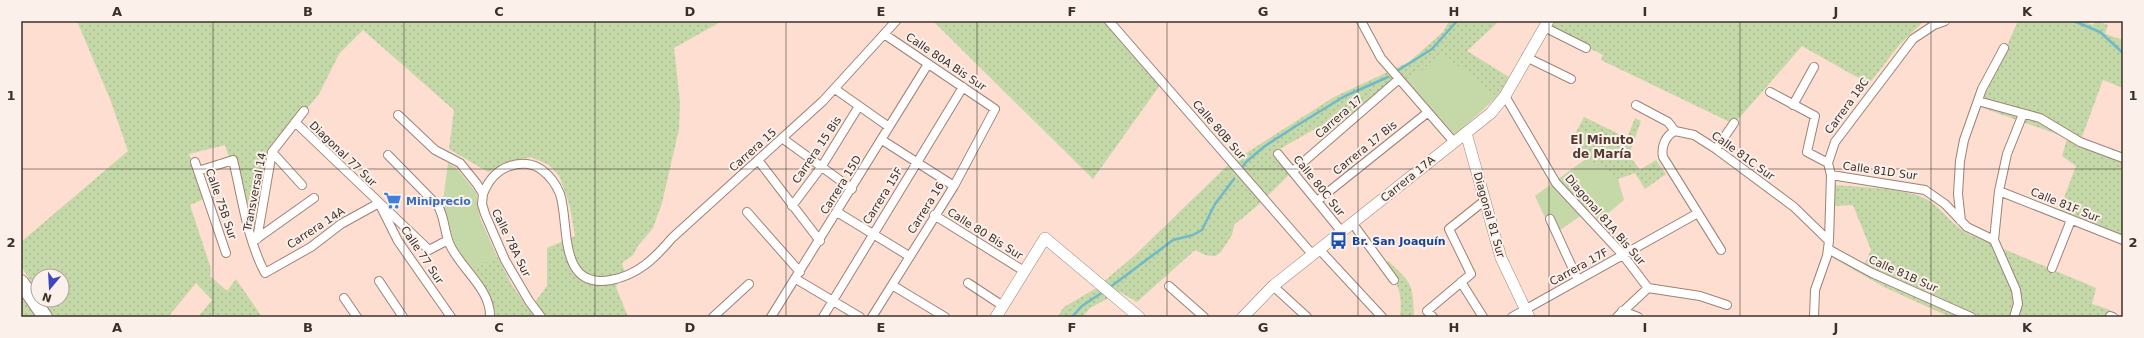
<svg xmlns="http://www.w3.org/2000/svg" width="2144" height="338" font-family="'DejaVu Sans',sans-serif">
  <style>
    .grass { fill: url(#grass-dots) }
    .park { fill: #c4d8a8 }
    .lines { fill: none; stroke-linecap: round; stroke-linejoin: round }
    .stream { stroke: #6ebac9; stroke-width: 2.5 }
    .street-casing { stroke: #9e8276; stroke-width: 10 }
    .secondary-casing { stroke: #9e8276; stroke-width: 12 }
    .highway-casing { stroke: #9e8276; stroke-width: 16 }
    .street { stroke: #fff; stroke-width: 8 }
    .secondary { stroke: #fff; stroke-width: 11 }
    .highway { stroke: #fff; stroke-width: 14 }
    .grid { fill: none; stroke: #3c302b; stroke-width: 1; stroke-opacity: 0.55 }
    .labels { text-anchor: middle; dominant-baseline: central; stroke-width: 4; stroke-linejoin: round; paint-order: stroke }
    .street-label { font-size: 11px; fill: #3c302b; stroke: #fcf0ea }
    .shop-label { font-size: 11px; font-weight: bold; fill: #366cbe; stroke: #fcf0ea; text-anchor: start }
    .transit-label { font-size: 11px; font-weight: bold; fill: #164399; stroke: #fcf0ea; text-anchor: start }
    .neighbourhood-label { font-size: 12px; font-weight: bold; fill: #523a2f; stroke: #fcf0ea }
    .neatline { fill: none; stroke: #3c302b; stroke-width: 1.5 }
    .grid-label { font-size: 13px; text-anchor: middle; font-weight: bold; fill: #3c302b }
  </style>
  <defs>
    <pattern id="grass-dots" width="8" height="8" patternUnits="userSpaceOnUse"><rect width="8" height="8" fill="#c4d8a8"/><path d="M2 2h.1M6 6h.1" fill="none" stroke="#a9ba91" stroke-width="1.8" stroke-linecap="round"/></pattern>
  </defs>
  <rect width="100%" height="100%" fill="#fdded0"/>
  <!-- grass -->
  <path class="grass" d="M77,21H722L674,48L680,102L679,129L662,203L653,228L638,246L633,255L622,263L624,271L616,287L628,317H550L539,310L535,302L547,286V248L575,236L570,207L559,175L549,165L531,157L502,164L488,172L449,149L454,110L363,30L339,54L319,94L270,154L258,231L253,230L225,145L189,154L204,199L190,205L211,269L210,276L227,291L236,279L262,317H198L212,300L196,283L168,317H54L43,300H62V276H38V292L21,266V242L128,151L110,99Z
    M933,21H1103L1160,85L1093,179Z
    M1449,21H1499L1467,51L1509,77L1497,97L1441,53L1408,83L1405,80L1329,136L1320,126L1273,153L1291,173L1257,206L1234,225L1232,235L1220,253L1215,256L1205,255L1195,250L1137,302L1120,292L1090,308L1082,317H1057L1064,307L1095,289L1135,255L1229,164L1334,97L1409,62L1443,32Z
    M1543,21H1924L1900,44L1869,84L1802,46L1734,124L1601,60L1603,55L1541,24Z
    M2018,21H2083L2092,25L2097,21L2108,25L2105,34L2123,40V88L2103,80L2080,142L2123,155V236L2059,211L2076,166L2062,156L2067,139L2074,140L1980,107Z
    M1584,117L1627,138L1635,118L1641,121L1629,155L1640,170L1656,160L1666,174L1645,189L1635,173L1618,179L1587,158L1574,136Z
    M1833,185C1857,187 1909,188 1928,200C1943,210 1952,225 1968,234L2096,288L2092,304L2110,310L2109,317H1950L1884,287L1833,258L1837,249L1864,265L1871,250L1853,205L1834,206Z
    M496,254L513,287L535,317H495C496,300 482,285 473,272Z
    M1388,261C1412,283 1413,284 1414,317H1400C1403,293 1398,283 1384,264Z
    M21,290L39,317H21Z"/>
  <!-- park -->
  <path class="park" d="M1441,53L1497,97L1455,135L1408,83Z
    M1587,158L1618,179L1624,200L1606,215L1621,247L1589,210L1553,235L1535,196Z
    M448,163L456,168L476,192L480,218L496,254L473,272L455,246L447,217L442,209Z"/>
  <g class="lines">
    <!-- stream -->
    <path class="stream" d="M2074,21L2100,32L2123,53
      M1397,71L1432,49L1457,21
      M1241,169L1246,162L1265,146L1296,126L1345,96L1388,77
      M1109,288L1173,240L1193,235L1202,230L1215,204L1234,179
      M1072,317L1082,306L1103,292"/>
    <defs>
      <path id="street" d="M1109,21L1312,254
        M1361,21L1381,58L1454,142
        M1544,27L1586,48
        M1526,57L1571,79
        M835,89L889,127
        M1770,92L1815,116L1807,152L1828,163
        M1505,96L1556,183L1623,255L1648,288L1700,296L1727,305
        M1978,101L2040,118L2080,142L2123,158
        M1636,105L1668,122L1675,131
        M1793,105L1814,67
        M398,115L435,150L460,163L477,184L483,194L482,204L485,214L505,260L529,301L541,317
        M295,122L429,250L448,240
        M1675,131L1694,135L1716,149L1794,207L1829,241
        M1675,131C1665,136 1661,147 1663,157L1721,250
        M782,138L852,189
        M882,140L954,186
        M1716,149L1734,123
        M272,152L302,185
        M1278,154L1342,232
        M388,155L438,206C445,218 444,232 450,245C461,269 491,289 490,317
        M758,160L820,241
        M195,162L226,253
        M198,171L233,160C242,197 247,239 265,273L311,247L341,224L379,203L398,241L451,317
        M1293,171L1399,79
        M1831,175L1925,190L1945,204L1967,227L1994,240
        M1999,191L2123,240
        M483,194C488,181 497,170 510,166C520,162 533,163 542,170C550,176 556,184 560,194C570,224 557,290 611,280C638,275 655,258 672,238L823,101L896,21
        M1317,201L1427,113
        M792,206L822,166L859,106
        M747,212L800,272
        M837,212L909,256
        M934,215L1024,271
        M1550,219L1578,280
        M1961,221L1958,194L1960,161L1964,140L1982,89L2004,48
        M1353,224L1394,280
        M257,239L272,152L304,111
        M255,240L314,198
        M1319,249L1382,317
        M1828,249L1872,273L1971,317
        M2052,268L2071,220
        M796,279L860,317
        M379,281L403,317
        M1461,282L1483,317
        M968,283L1003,306
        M892,285L945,317
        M1169,286L1204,317
        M1273,286L1307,317
        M344,298L357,317
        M1622,311L1638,317
        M2110,316L2113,317
        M713,317L749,284
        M771,317L928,64
        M823,317L963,87
        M872,317L954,186L995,109L884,34
        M1433,317L1427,311L1471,274L1449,229L1484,201
        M1512,317L1698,213
        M1617,317L1648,288
        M1814,317L1815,290L1827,256L1829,241L1831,175L1828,163L1835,142L1913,39L1934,25L1945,21
        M2014,317L2018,304L2016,290L1994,240L1999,191L2007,154L2023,114"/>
      <path id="secondary" d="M1466,133L1501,258L1529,317
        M996,317L1045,238L1139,317
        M1243,317L1273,286L1491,113L1505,96L1548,21"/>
      <path id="highway" d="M21,282L45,317"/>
    </defs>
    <!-- street casing -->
    <use href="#street" class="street-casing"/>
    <!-- secondary casing -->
    <use href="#secondary" class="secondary-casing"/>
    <!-- highway casing -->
    <use href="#highway" class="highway-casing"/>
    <!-- street -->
    <use href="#street" class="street"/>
    <!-- secondary -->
    <use href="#secondary" class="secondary"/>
    <!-- highway -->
    <use href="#highway" class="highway"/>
  </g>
  <!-- grid -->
  <path class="grid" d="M213,21V317M404,21V317M595,21V317M786,21V317M977,21V317M1167,21V317M1358,21V317M1549,21V317M1740,21V317M1931,21V317M21,169H2123"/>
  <!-- icons -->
  <defs>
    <symbol id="supermarket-bare" viewBox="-9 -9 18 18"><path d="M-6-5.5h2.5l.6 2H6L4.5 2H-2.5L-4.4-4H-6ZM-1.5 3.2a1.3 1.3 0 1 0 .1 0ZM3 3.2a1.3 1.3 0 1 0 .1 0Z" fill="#3f7fe0" stroke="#fcf0ea" stroke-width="2.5" paint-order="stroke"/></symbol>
    <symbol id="bus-bare" viewBox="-9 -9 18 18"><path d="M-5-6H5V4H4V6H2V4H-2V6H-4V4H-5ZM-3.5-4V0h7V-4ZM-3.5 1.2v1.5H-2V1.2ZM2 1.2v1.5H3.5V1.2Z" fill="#1a4fb4" stroke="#fcf0ea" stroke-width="2.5" paint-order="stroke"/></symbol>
  </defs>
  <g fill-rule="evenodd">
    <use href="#supermarket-bare" x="380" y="188" width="25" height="25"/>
    <use href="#bus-bare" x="1326" y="228" width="25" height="25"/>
  </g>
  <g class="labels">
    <!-- street labels -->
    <g class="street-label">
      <text transform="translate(946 62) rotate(34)">Calle 80A Bis Sur</text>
      <text transform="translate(1847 106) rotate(-54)">Carrera 18C</text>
      <text transform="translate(1339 117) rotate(-41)">Carrera 17</text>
      <text transform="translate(1219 130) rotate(49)">Calle 80B Sur</text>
      <text transform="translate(1365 148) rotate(-39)">Carrera 17 Bis</text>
      <text transform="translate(753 150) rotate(-42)">Carrera 15</text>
      <text transform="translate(817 150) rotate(-56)">Carrera 15 Bis</text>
      <text transform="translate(343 154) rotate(44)">Diagonal 77 Sur</text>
      <text transform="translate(1743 156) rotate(36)">Calle 81C Sur</text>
      <text transform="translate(1880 171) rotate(8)">Calle 81D Sur</text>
      <text transform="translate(1408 179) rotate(-39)">Carrera 17A</text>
      <text transform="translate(841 185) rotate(-58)">Carrera 15D</text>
      <text transform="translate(1319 186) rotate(51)">Calle 80C Sur</text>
      <text transform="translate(255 192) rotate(-79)">Transversal 14</text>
      <text transform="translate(883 196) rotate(-58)">Carrera 15F</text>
      <text transform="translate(221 204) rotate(71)">Calle 75B Sur</text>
      <text transform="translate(2065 205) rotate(22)">Calle 81F Sur</text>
      <text transform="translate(926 208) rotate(-58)">Carrera 16</text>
      <text transform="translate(1489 215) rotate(74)">Diagonal 81 Sur</text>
      <text transform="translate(1605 220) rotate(49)">Diagonal 81A Bis Sur</text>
      <text transform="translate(316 228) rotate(-33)">Carrera 14A</text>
      <text transform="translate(985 234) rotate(32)">Calle 80 Bis Sur</text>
      <text transform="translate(511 243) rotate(64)">Calle 78A Sur</text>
      <text transform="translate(422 255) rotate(56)">Calle 77 Sur</text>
      <text transform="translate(1579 267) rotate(-29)">Carrera 17F</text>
      <text transform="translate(1903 274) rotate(24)">Calle 81B Sur</text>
    </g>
    <!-- shop labels -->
    <g class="shop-label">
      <text x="406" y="201">Miniprecio</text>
    </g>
    <!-- transit labels -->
    <g class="transit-label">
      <text x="1352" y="241">Br. San Joaquín</text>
    </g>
    <!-- neighbourhood labels -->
    <g class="neighbourhood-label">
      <text x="1602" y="140">El Minuto<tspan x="1602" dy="14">de María</tspan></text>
    </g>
  </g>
  <!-- border -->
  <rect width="2144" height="338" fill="none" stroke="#fcf0ea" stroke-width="44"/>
  <!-- north arrow -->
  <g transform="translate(50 288) rotate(198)"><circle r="19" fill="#fcf0ea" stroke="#afa39e"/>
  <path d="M0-3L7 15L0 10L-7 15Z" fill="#3d48bc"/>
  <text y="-6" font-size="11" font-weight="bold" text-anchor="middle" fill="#3c302b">N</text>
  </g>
  <rect x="22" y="22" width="2100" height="294" class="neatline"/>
  <g class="grid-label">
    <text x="117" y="16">A</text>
    <text x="308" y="16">B</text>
    <text x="499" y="16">C</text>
    <text x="690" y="16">D</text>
    <text x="881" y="16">E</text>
    <text x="1072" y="16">F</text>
    <text x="1263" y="16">G</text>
    <text x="1454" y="16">H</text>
    <text x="1645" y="16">I</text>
    <text x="1836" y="16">J</text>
    <text x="2027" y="16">K</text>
    <text x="11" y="100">1</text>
    <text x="2133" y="100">1</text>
    <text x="11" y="247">2</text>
    <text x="2133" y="247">2</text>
    <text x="117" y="332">A</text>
    <text x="308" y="332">B</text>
    <text x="499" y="332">C</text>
    <text x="690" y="332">D</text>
    <text x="881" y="332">E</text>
    <text x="1072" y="332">F</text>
    <text x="1263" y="332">G</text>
    <text x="1454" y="332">H</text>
    <text x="1645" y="332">I</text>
    <text x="1836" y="332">J</text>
    <text x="2027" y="332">K</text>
  </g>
</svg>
